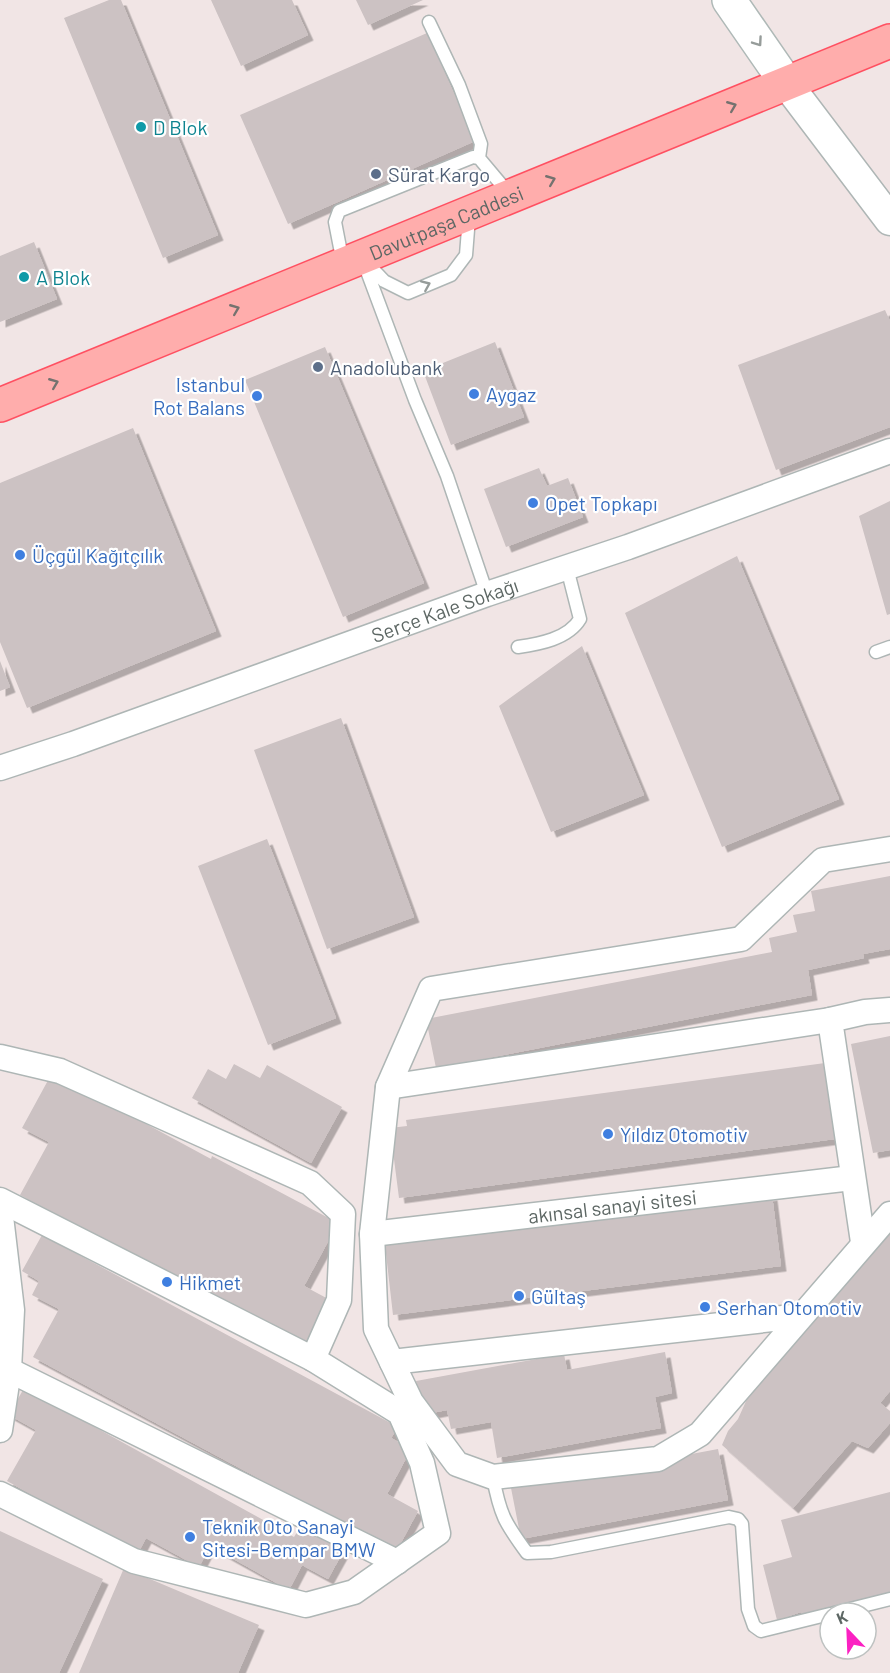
<svg xmlns="http://www.w3.org/2000/svg" width="890" height="1673" font-family="Barlow,sans-serif">
  <style>
    .building { fill: #ccc2c3; filter: url(#shadow) }
    .lines { fill: none; stroke-linecap: round; stroke-linejoin: round }
    .service-casing { stroke: #aeb6b5; stroke-width: 15 }
    .minor-casing { stroke: #aeb6b5; stroke-width: 27 }
    .tertiary-casing { stroke: #aeb6b5; stroke-width: 33 }
    .secondary-casing { stroke: #afb9b7; stroke-width: 36 }
    .primary-casing { stroke: #ff5061; stroke-width: 36 }
    .service { stroke: #fff; stroke-width: 12 }
    .minor { stroke: #fff; stroke-width: 24 }
    .tertiary { stroke: #fff; stroke-width: 30 }
    .secondary { stroke: #fff; stroke-width: 33 }
    .primary { stroke: #ffadac; stroke-width: 33 }
    .oneway { stroke: #969c9a }
    .oneway2 { stroke: #75726f }
    .culture-dot { fill: #0f9aa8; stroke: #fff; stroke-width: 2 }
    .service-dot { fill: #5c6f8a; stroke: #fff; stroke-width: 2 }
    .shop-dot { fill: #3f7fe0; stroke: #fff; stroke-width: 2 }
    .labels { text-anchor: middle; dominant-baseline: central; stroke-width: 4.5; stroke-linejoin: round; paint-order: stroke }
    .culture-label { font-size: 20px; fill: #0d838f; stroke: #fff; text-anchor: start }
    .service-label { font-size: 20px; fill: #4e5e75; stroke: #fff; text-anchor: start }
    .street-label { font-size: 20px; fill: #5d6764; stroke: #fff }
    .shop-label { font-size: 20px; fill: #366cbe; stroke: #fff; text-anchor: start }
  </style>
  <defs>
    <filter id="shadow"><feDropShadow dx="5.5" dy="5.5" stdDeviation="0" flood-color="#0004"/></filter>
  </defs>
  <rect width="100%" height="100%" fill="#f1e5e5"/>
  <!-- building -->
  <path class="building" d="M109,0H121L218,235L163,258L64,18Z
    M211,0H292L308,35L241,66Z
    M356,0H423L368,25Z
    M427,33L475,141L288,224L240,115Z
    M34,242L57,299L0,322V256Z
    M885,310L890,321V427L776,470L738,365Z
    M495,342L524,417L451,445L423,371Z
    M325,347L424,583L343,617L245,380Z
    M133,428L216,631L27,708L0,642V483Z
    M539,468L547,486L568,478L583,517L506,547L484,489Z
    M890,501V614L887,615L859,516Z
    M737,556L839,799L722,847L625,613Z
    M582,646L644,795L551,832L499,706Z
    M0,661L10,687L0,691Z
    M341,718L414,917L327,949L254,750Z
    M267,839L336,1018L268,1045L198,866Z
    M890,876V949L863,954L864,958L808,970L812,995L436,1068L426,1019L772,952L769,938L797,932L793,915L815,911L811,891Z
    M890,1036V1150L873,1153L851,1044Z
    M825,1063L835,1139L399,1198L390,1128L407,1126L406,1120Z
    M234,1064L260,1078L267,1065L342,1107L311,1163L192,1098L208,1069L226,1079Z
    M52,1073L211,1159L212,1156L338,1223L304,1286L332,1301L306,1349L20,1195L49,1142L22,1128Z
    M772,1195L781,1266L393,1315L385,1245Z
    M890,1223V1391L880,1403L890,1411V1423L868,1448L852,1441L793,1508L722,1445L728,1431L738,1419L747,1399L769,1374L781,1346Z
    M42,1235L398,1427L391,1438L411,1449L387,1494L418,1511L396,1552L33,1357L59,1309L32,1295L39,1281L22,1271Z
    M665,1352L672,1393L655,1397L661,1428L497,1458L491,1422L451,1429L447,1410L422,1415L416,1381L564,1354L567,1370Z
    M24,1388L294,1537L301,1526L344,1550L328,1579L302,1565L289,1590L210,1546L199,1567L146,1538L138,1553L7,1481L36,1430L9,1415Z
    M718,1449L728,1500L521,1539L511,1488Z
    M890,1492V1596L803,1618L801,1612L777,1620L763,1565L792,1557L781,1520Z
    M0,1531L103,1579L59,1673H0Z
    M124,1568L259,1625L238,1673H79Z"/>
  <g class="lines">
    <defs>
      <path id="service" d="M429,22L459,85L481,144L479,158
        M362,258L415,400L447,476L487,594
        M366,262L384,281L408,293L451,275L466,255L469,217
        M343,263L335,222L339,211L473,157L479,158L510,195
        M518,647C539,644 568,639 580,619L567,568
        M876,652L890,647
        M493,1477C500,1515 505,1523 527,1553L551,1552L729,1517L738,1519L742,1524L748,1609L754,1626L761,1631L830,1614
        M834,1613L890,1599"/>
      <g id="minor">
        <path id="s1" d="M0,768L73,744L487,594L628,547L890,451"/>
        <path d="M890,849L823,860L741,939L431,989L388,1087L372,1234L376,1329L411,1402L457,1464L493,1477L658,1459L700,1434L890,1214"/>
        <path d="M0,1057L60,1071L310,1183L343,1214L339,1300L313,1359"/>
        <path d="M388,1087L830,1020"/>
        <path d="M0,1200L313,1359L400,1413L422,1463L438,1533L354,1592L306,1605L134,1561L0,1494"/>
        <path d="M0,1208L12,1310L9,1370L0,1430"/>
        <path id="s2" d="M372,1234L852,1178"/>
        <path d="M863,1242L830,1020L865,1012L890,1010"/>
        <path d="M392,1362L800,1316"/>
        <path d="M9,1370L397,1562"/>
      </g>
      <path id="tertiary" d="M787,84L890,220"/>
      <path id="secondary" d="M729,0L787,84"/>
      <g id="primary">
        <path id="s3" d="M0,405L890,41"/>
      </g>
    </defs>
    <!-- service casing -->
    <use href="#service" class="service-casing"/>
    <!-- minor casing -->
    <use href="#minor" class="minor-casing"/>
    <!-- tertiary casing -->
    <use href="#tertiary" class="tertiary-casing"/>
    <!-- secondary casing -->
    <use href="#secondary" class="secondary-casing"/>
    <!-- primary casing -->
    <use href="#primary" class="primary-casing"/>
    <!-- service -->
    <use href="#service" class="service"/>
    <!-- minor -->
    <use href="#minor" class="minor"/>
    <!-- tertiary -->
    <use href="#tertiary" class="tertiary"/>
    <!-- secondary -->
    <use href="#secondary" class="secondary"/>
    <!-- primary -->
    <use href="#primary" class="primary"/>
  </g>
  <!-- one-way arrows -->
  <defs><path id="oneway-chevron" d="M-2-3.5L2.5 0L-2 3.5" fill="none" stroke-width="1.6" stroke-linecap="round" stroke-linejoin="round" transform="scale(1.5)"/></defs>
  <g class="oneway">
    <use href="#oneway-chevron" transform="translate(758 42) rotate(55)"/>
    <use href="#oneway-chevron" transform="translate(426 285) rotate(-23)"/>
  </g>
  <g class="oneway2">
    <use href="#oneway-chevron" transform="translate(732 106) rotate(-22)"/>
    <use href="#oneway-chevron" transform="translate(551 180) rotate(-22)"/>
    <use href="#oneway-chevron" transform="translate(235 309) rotate(-22)"/>
    <use href="#oneway-chevron" transform="translate(54 383) rotate(-22)"/>
  </g>
  <!-- markers -->
  <g class="culture-dot">
    <circle cx="141" cy="127" r="6"/>
    <circle cx="24" cy="277" r="6"/>
  </g>
  <g class="service-dot">
    <circle cx="376" cy="174" r="6"/>
    <circle cx="318" cy="367" r="6"/>
  </g>
  <g class="shop-dot">
    <circle cx="474" cy="394" r="6"/>
    <circle cx="257" cy="396" r="6"/>
    <circle cx="533" cy="503" r="6"/>
    <circle cx="20" cy="555" r="6"/>
    <circle cx="608" cy="1134" r="6"/>
    <circle cx="167" cy="1282" r="6"/>
    <circle cx="519" cy="1296" r="6"/>
    <circle cx="705" cy="1307" r="6"/>
    <circle cx="190" cy="1537" r="6"/>
  </g>
  <g class="labels">
    <!-- culture labels -->
    <g class="culture-label">
      <text x="153" y="127">D Blok</text>
      <text x="36" y="277">A Blok</text>
    </g>
    <!-- service labels -->
    <g class="service-label">
      <text x="388" y="174">Sürat Kargo</text>
      <text x="330" y="367">Anadolubank</text>
    </g>
    <!-- street labels -->
    <g class="street-label">
      <text stroke="none"><textPath href="#s3" startOffset="482">Davutpaşa Caddesi</textPath></text>
      <text stroke="none"><textPath href="#s1" startOffset="472">Serçe Kale Sokağı</textPath></text>
      <text stroke="none"><textPath href="#s2" startOffset="242">akınsal sanayi sitesi</textPath></text>
    </g>
    <!-- shop labels -->
    <g class="shop-label">
      <text x="245" y="384" text-anchor="end">Istanbul<tspan x="245" dy="23">Rot Balans</tspan></text>
      <text x="486" y="394">Aygaz</text>
      <text x="545" y="503">Opet Topkapı</text>
      <text x="32" y="555">Üçgül Kağıtçılık</text>
      <text x="620" y="1134">Yıldız Otomotiv</text>
      <text x="179" y="1282">Hikmet</text>
      <text x="531" y="1296">Gültaş</text>
      <text x="717" y="1307">Serhan Otomotiv</text>
      <text x="202" y="1526">Teknik Oto Sanayi<tspan x="202" dy="23">Sitesi-Bempar BMW</tspan></text>
    </g>
  </g>
  <!-- north arrow -->
  <g transform="translate(848 1631) rotate(337)"><circle r="28" fill="#ffffff" stroke="#bec2c1" stroke-width="1.5"/>
  <path d="M0-4.5L10 22L0 15L-10 22Z" fill="#fb21c2"/>
  <text y="-9" font-size="16" font-weight="bold" text-anchor="middle" fill="#5d6764">K</text>
  </g>
</svg>
